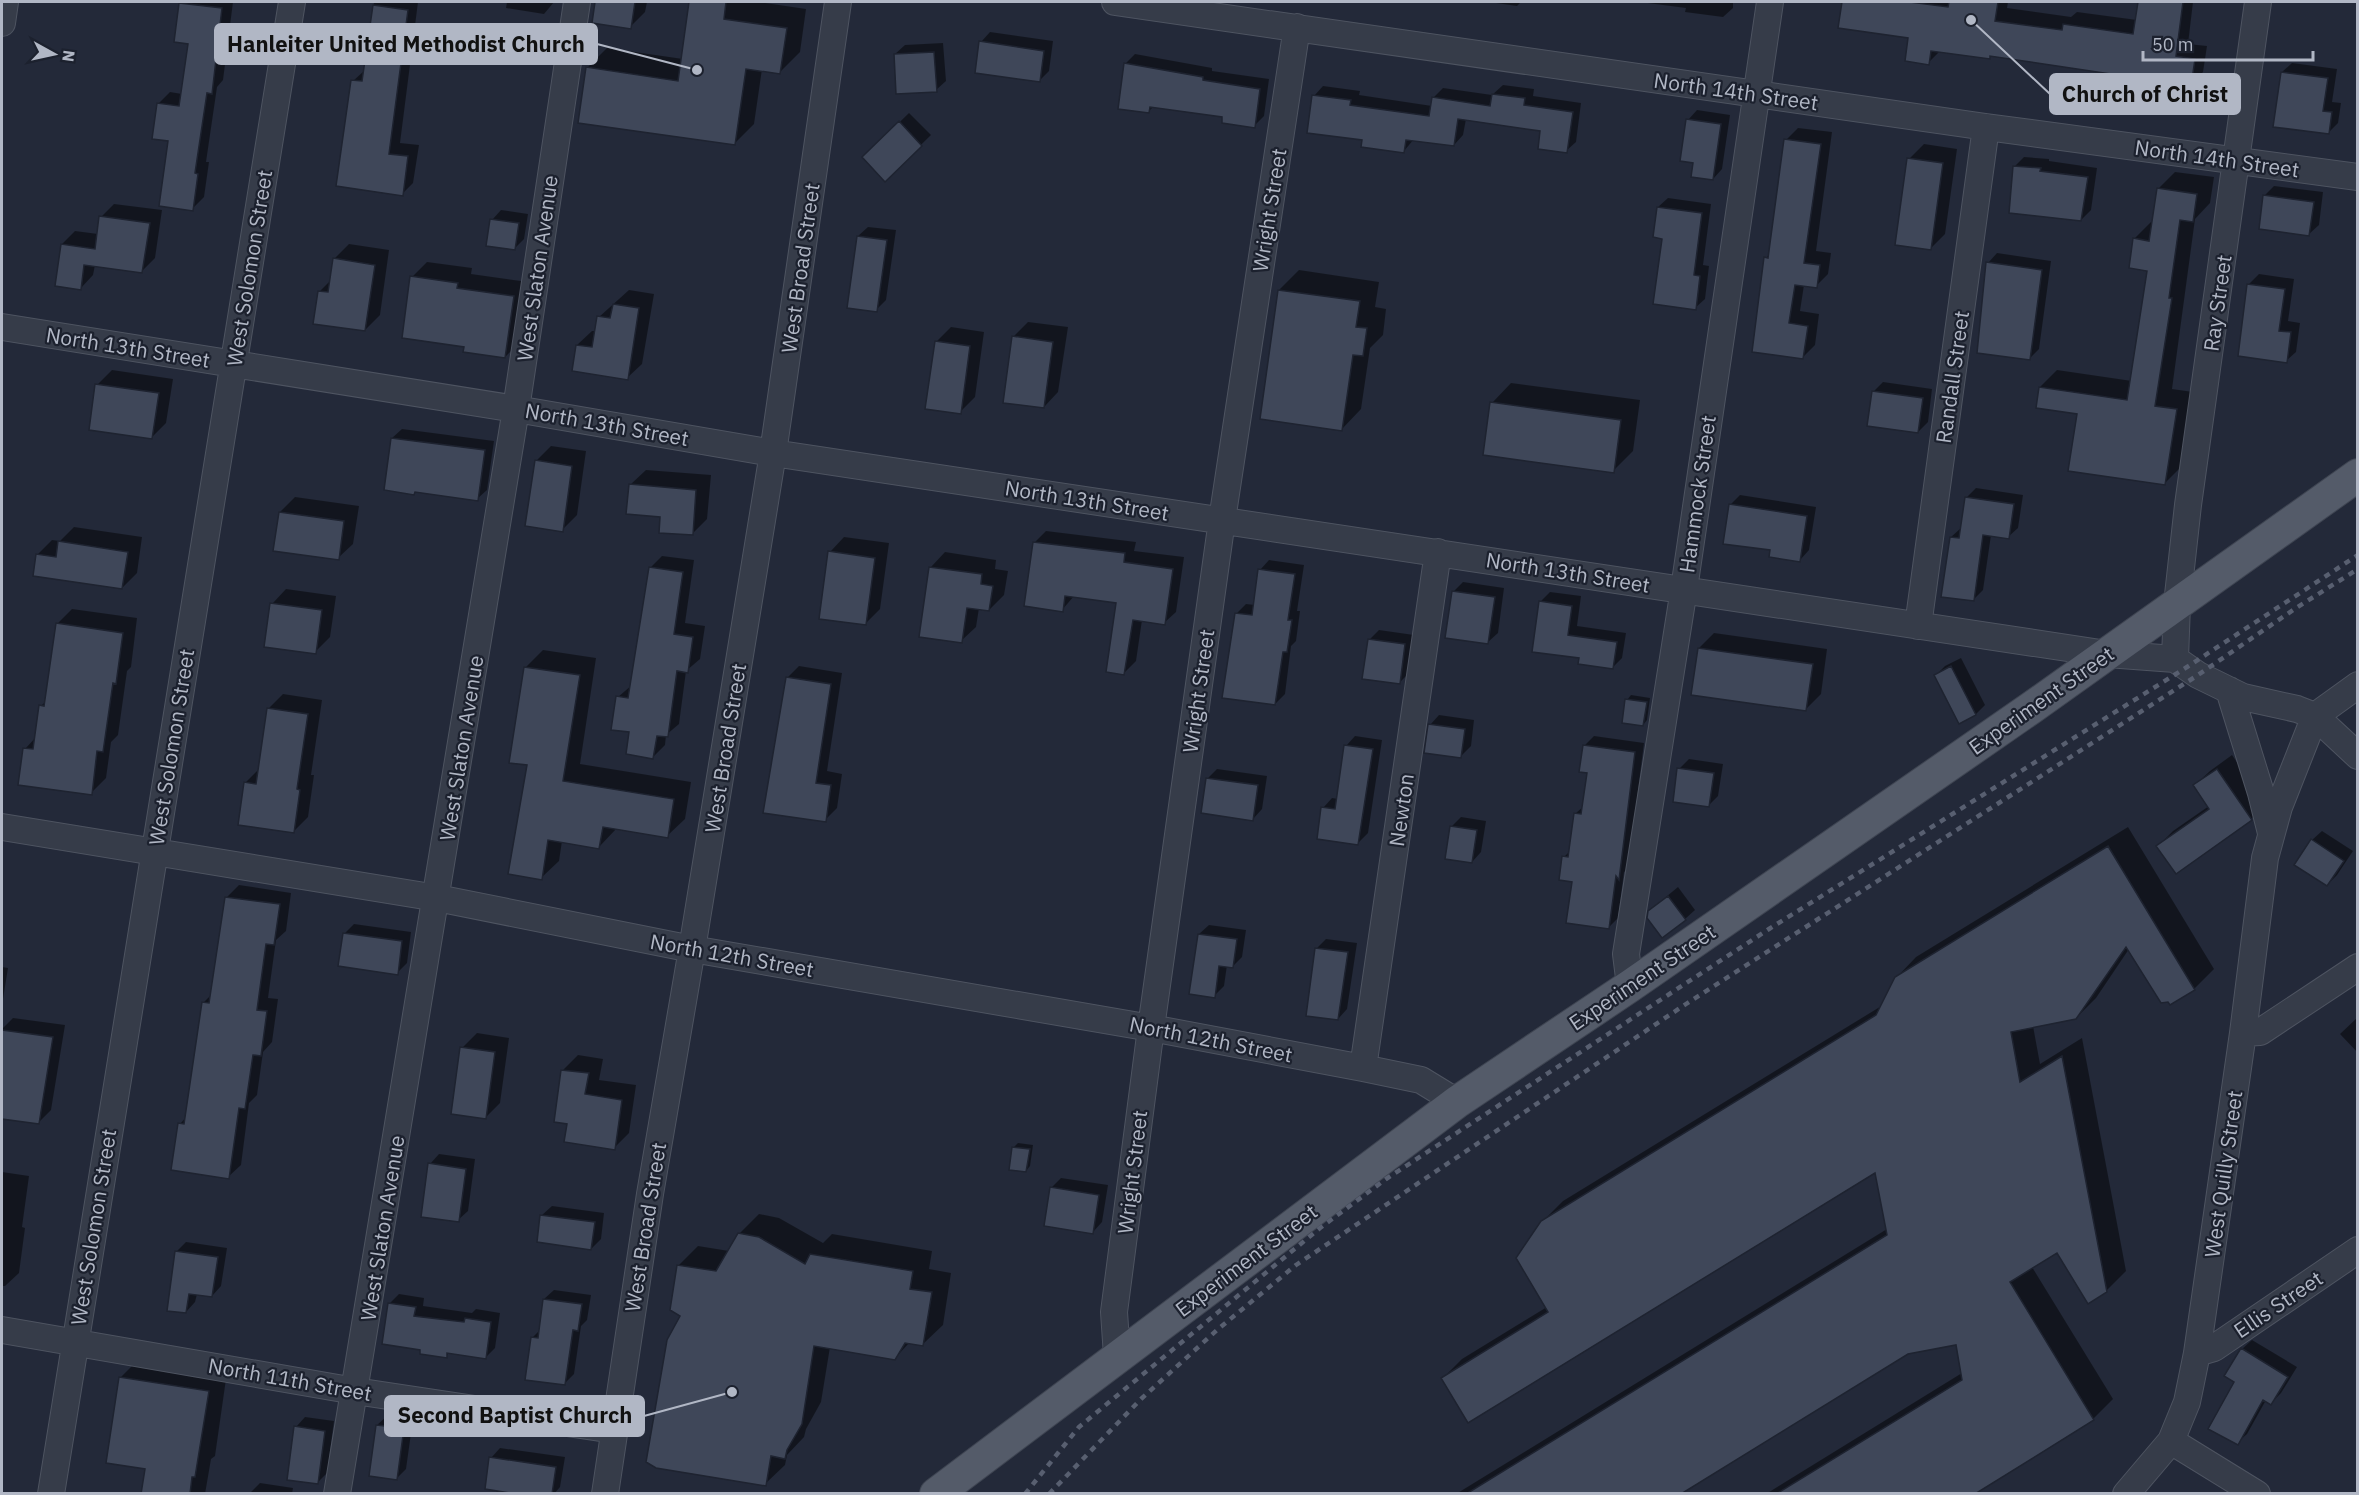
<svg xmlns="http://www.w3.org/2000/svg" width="2359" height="1495" font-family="'IBM Plex Sans',sans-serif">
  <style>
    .shadow { fill: #0007 }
    .building { fill: #3f4759; stroke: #1e2330; stroke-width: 1.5 }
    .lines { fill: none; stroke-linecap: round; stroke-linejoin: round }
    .minor-casing { stroke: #4e5461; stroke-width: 28 }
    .major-casing { stroke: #3f4552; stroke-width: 34 }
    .minor { stroke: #363c49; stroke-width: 26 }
    .major { stroke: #545b69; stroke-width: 32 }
    .rail { stroke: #585f70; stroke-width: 4.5; stroke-dasharray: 6 6; stroke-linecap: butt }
    .labels { text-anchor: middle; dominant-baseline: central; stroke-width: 4.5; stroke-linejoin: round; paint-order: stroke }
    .street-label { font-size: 21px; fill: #b1b7c5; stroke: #1c212e }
    .leader { fill: none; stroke: #b1b7c5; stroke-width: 2 }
    .callout-dot { fill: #b1b7c5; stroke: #1c212e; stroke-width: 2 }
    .callout { fill: #b1b7c5; stroke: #b1b7c5; stroke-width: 2 }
    .callout-label { font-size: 22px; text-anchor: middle; font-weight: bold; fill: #111 }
  </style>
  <rect width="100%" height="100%" fill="#232939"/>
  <!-- shadow -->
  <path class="shadow" d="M181,2H233L223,80L217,87L206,162H209L204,197L192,209L158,104L170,92L182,94L189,43L176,41Z
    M374,2H418L400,143L419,145L413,183L402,194L353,81L365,70Z
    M507,2H554L544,14L506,8Z
    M596,2H647L645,12L630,27L593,22Z
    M691,2H758L806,9L800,52L780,72L762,69L754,124L735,143L587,68L607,48L683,59Z
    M1489,2H1521L1517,6Z
    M1640,2H1733V8L1723,17L1685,12L1686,8Z
    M1843,2H2008L2007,8L2071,17L2077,12L2137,20L2140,2H2204H2193L2188,44L2207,46L2203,72L2191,85L1992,55L1989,57L1941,50L1928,63L1910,37L1840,27Z
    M990,32L1053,41L1049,71L1039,81L981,42Z
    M943,43L946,81L936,90L895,54L905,45Z
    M1135,54L1212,68V71L1269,79L1264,116L1254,126L1224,116L1154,106L1149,111L1125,64Z
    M2292,63L2337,69L2332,102L2341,103L2338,123L2328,133L2282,72Z
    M1503,85L1534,89L1533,96L1581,103L1576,142L1566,151L1542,129L1466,119L1463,135L1454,145L1414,139L1404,151L1363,139L1314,96L1323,86L1360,91L1359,95L1432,106L1433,98L1443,88L1492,95Z
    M1697,110L1730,115L1722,169L1713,179L1695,162L1688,120Z
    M909,113L931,135L885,180L864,157Z
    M1798,128L1832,132L1816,251L1831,253L1828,274L1816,286L1804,285L1800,311L1819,314L1815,345L1803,357L1753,350L1766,258L1770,254L1786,140Z
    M1924,144L1957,149L1945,234L1930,249L1909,159Z
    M2024,157L2049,159V161L2097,168L2091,210L2081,220L2015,166Z
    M2175,172L2214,177L2210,203L2195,219L2172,389L2193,392L2182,466L2165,483L2078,413L2040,387L2057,370L2132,381L2148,270L2134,239L2151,222H2154L2158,189Z
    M2274,186L2323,192L2319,225L2309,234L2265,195Z
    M1668,198L1711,204L1703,265L1709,266L1705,299L1695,308L1663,237L1658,207Z
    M114,204L162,210L155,258L142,271L95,265L93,275L80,289L62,244L75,231L98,234L101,217Z
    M501,210L528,214L524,239L514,249L492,220Z
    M868,227L896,230L886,300L876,310L858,236Z
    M349,244L389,250L380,315L365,330L319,292L331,280L334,259Z
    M1997,253L2051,261L2039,349L2029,359L1988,263Z
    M427,262L472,268L471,274L528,282L520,342L505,357L466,345L412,277Z
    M1299,270L1379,282L1375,307L1386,309L1383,335L1370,348L1361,409L1342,429L1279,290Z
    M2259,274L2294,279L2288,321L2300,323L2296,352L2286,361L2240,355L2249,284Z
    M629,290L654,294L642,364L627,378L577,345L592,331H596L599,317Z
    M1028,322L1068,327L1058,392L1044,407L1013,337Z
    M951,327L984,332L975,397L960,412L936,342Z
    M112,370L173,379L166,423L152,437L97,385Z
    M1883,382L1932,389L1928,422L1918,432L1873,392Z
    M1511,383L1640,400L1633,451L1613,471L1492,403Z
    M402,429L494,441L487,490L477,499L392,438Z
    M551,446L586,451L577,515L562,530L536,461Z
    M646,470L711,475L707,519L692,534L662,516L631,484Z
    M1976,488L2023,495L2018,528L2008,537L1991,535L1983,590L1973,600L1951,537L1961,528L1966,498Z
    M1740,495L1816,507L1809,550L1800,560L1771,549L1730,505Z
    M295,497L359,506L353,544L338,558L280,512Z
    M74,527L142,537L137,573L122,588L37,555L52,540L60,541Z
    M1046,531L1136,542L1134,551L1184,557L1176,612L1164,623L1142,620L1136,661L1124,673L1118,602L1074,596L1062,610L1034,543Z
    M844,537L889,543L880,609L865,624L830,552Z
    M945,552L996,560L995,569L1008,571L1004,595L989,610L979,608L976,627L961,641L931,567Z
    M662,556L694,560L685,623L705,626L700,659L686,671L679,724L666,735L665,745L653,757L630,731L618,697L632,685L650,568Z
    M1269,560L1304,565L1297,611H1300L1296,641L1291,646L1285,694L1275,704L1237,613L1246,604L1255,605L1260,570Z
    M1463,582L1504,588L1498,633L1488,642L1453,592Z
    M286,589L336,596L330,637L315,652L272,604Z
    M1550,592L1581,596L1577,626L1626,633L1622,658L1612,668L1581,657L1540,602Z
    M72,609L137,618L131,667L127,671L118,735L111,742L106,778L91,793L25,749L36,737L41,706L47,700L57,624Z
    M1379,630L1414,635L1409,673L1399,683L1369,640Z
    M1714,633L1827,649L1821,694L1806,709L1699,648Z
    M543,650L596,658L580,764L691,782L685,819L667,836L617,828L599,847L562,841L559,861L541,878L528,764L525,668Z
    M1961,658L1985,705L1976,714L1936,675L1945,666Z
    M799,666L842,673L827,771L842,774L837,808L825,820L787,678Z
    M283,694L322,700L311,775H314L308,817L293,832L245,783L260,768L268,709Z
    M1631,695L1650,698L1647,720L1643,725L1627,700Z
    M1439,715L1474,720L1471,746L1461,756L1430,725Z
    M1355,736L1382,740L1368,833L1358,843L1323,808L1332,798L1338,799L1346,746Z
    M1594,736L1644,743L1628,869L1624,872L1618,918L1608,928L1574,881L1564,857L1571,850L1576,813L1584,806L1588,772L1584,746Z
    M2232,755L2266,805L2251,819L2158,846L2173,831L2209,806L2195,785L2210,771Z
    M1689,759L1723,764L1718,796L1708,806L1679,769Z
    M1217,769L1267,776L1262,809L1253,819L1207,779Z
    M1461,817L1486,821L1481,852L1472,862L1451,827Z
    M2128,827L2214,969L2195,988L2171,1003L2129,949L2096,998L2076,1018L2033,1026L2040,1064L2082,1038L2126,1271L2106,1291L2058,1251L2032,1267L2113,1399L2093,1419L1972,1494H1766L1962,1373L1957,1343L1908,1352L1678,1494H1456L1887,1229L1876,1170L1443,1378L1462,1359L1547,1307L1542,1222L1563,1201L1883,1005L1896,978L1916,957Z
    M2322,831L2353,851L2337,875L2327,885L2312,840Z
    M239,885L291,893L286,931L276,940L268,998L278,999L272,1042L263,1052L257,1095L249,1103L241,1165L228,1177L180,1124L187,1116L203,1003L212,994L227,897Z
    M1678,887L1695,910L1685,919L1649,911Z
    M354,924L411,932L407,963L397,973L344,934Z
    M1209,925L1246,930L1242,957L1233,966L1227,965L1224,986L1214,996L1199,934Z
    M1326,939L1357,943L1347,1009L1338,1019L1317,948Z
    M2,967L8,968L2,1005Z
    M2358,1017V1053L2340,1034Z
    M13,1018L65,1025L51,1110L39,1122L2,1117V1029Z
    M477,1033L509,1038L500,1103L485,1118L462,1048Z
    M578,1055L603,1059L599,1080L636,1085L629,1133L614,1148L569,1122L563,1070Z
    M1018,1143L1033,1145L1030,1166L1026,1171L1014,1147Z
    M439,1154L475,1159L468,1211L458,1220L430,1164Z
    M2,1172L29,1176L22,1227L25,1228L19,1273L5,1286H2Z
    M1061,1178L1108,1185L1102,1222L1093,1232L1051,1188Z
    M552,1206L604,1213L601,1239L591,1249L542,1215Z
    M759,1214L779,1218L823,1243L832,1234L932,1251L929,1269L951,1273L943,1325L923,1344L910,1342L895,1358L830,1347L821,1402L806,1429L804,1437L787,1455L785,1465L765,1484L682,1316L679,1265L698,1246L729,1251L739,1234Z
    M186,1242L227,1248L221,1286L212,1296L197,1294L195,1302L186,1312L176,1252Z
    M554,1290L591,1295L587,1320L581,1326L574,1374L564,1384L532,1338L540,1330L544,1299Z
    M399,1294L424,1298L423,1306L472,1313L476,1309L500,1313L495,1348L486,1357L450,1352L446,1356L422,1348L389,1304Z
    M2252,1340L2297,1367L2281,1393L2271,1403L2266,1400L2247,1434L2237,1443L2236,1381L2242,1349Z
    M140,1358L227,1372L215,1456L211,1459L205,1494H142L147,1468L120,1378Z
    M387,1416L413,1419L406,1469L396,1479L377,1425Z
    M305,1417L334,1421L327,1473L317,1483L296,1427Z
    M500,1448L565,1457L560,1487L554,1494H497L491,1458Z
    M260,1483L293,1488L292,1494H249Z"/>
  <!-- building -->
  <path class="building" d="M595,2H635L631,29L592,23Z
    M689,2H726L724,19L787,28L780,74L746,69L735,145L578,123L586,67L678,81Z
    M1842,2H1910L1948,7L1949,2H1998L1995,21L2062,30L2063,24L2133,34L2138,2H2183L2176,56L2195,59L2191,86L1990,56V59L1931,51L1929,65L1905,61L1908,38L1838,28Z
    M179,3L222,8L212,94L207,93L195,173L198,174L193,211L159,206L168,141L152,139L157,103L179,106L188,44L174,42Z
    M373,5L408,10L389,154L408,156L403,196L336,186L351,80L362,81Z
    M979,41L1044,51L1040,82L975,73Z
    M934,52L937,92L896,94L894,54Z
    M1124,63L1203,77V80L1260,89L1255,128L1222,123V117L1150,107L1149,113L1118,109Z
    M2281,72L2328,78L2323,111L2332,112L2329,134L2273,127Z
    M1492,94L1525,98L1524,105L1573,112L1567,153L1538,149L1540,131L1458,119L1454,146L1406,140L1404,153L1361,147L1362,140L1307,133L1312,95L1351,100L1350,105L1429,116L1432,97L1490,106Z
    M1686,119L1721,124L1713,180L1691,177L1693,163L1680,161Z
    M899,121L922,146L885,182L862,157Z
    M1784,139L1821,144L1804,263L1820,265L1817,288L1795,285L1789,323L1808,326L1803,359L1752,352L1764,257L1768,258Z
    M1907,158L1943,163L1931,250L1895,245Z
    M2013,166L2041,168L2040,171L2088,177L2081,221L2009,213Z
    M2157,188L2197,194L2193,222L2180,220L2169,298H2172L2155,406L2177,409L2165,485L2068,471L2077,414L2036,408L2039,387L2127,400L2147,271L2129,268L2133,238L2149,241Z
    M2263,195L2314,202L2309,236L2259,229Z
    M1657,207L1702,213L1694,275L1700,276L1696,310L1653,304L1662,239L1653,237Z
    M99,216L150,223L142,273L84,265L81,290L55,286L61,244L95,249Z
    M490,219L519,223L515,250L486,246Z
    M857,236L887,240L877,312L847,308Z
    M333,258L375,265L365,331L313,324L318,291L328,292Z
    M1986,262L2042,270L2030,360L1977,353Z
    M410,276L458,283L457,288L514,296L505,358L463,352L464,347L402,338Z
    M2247,284L2285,289L2279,331L2291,332L2287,363L2238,356Z
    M1278,290L1360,301L1356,327L1367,328L1363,356L1353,355L1342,431L1260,419Z
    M613,304L639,308L628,380L572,371L576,345L592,347L597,316L610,318Z
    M1012,336L1053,342L1044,408L1003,403Z
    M935,341L970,346L961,414L925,409Z
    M95,384L159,393L152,439L89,430Z
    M1872,391L1923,398L1918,433L1867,426Z
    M1490,402L1621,420L1614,473L1483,455Z
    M391,438L485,450L478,501L415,492L414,495L384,490Z
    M535,460L572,466L563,532L525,526Z
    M629,484L696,490L693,535L659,533L660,517L626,514Z
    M1965,497L2014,504L2009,539L1983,535L1974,601L1941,597L1950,537L1959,538Z
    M1729,504L1807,516L1800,562L1769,557L1770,550L1723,544Z
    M279,512L344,521L339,560L273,551Z
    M58,541L128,552L122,589L33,576L36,554L56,557Z
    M1033,542L1125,553L1124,562L1173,569L1165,625L1133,620L1124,675L1106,672L1116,603L1065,596L1063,612L1024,606Z
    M828,551L875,558L866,625L819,619Z
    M649,567L683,572L674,634L693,637L688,673L677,671L668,737L657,736L653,759L626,754L629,732L611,730L616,696L628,698Z
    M929,567L982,574L981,584L993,586L989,611L967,608L962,643L919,637Z
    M1258,569L1295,574L1288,620H1292L1287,652H1283L1275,705L1222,698L1235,613L1252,615Z
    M1452,591L1495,597L1488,644L1445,638Z
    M1539,601L1572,606L1568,635L1617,642L1613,669L1578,664L1579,658L1532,652Z
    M270,603L322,610L316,654L264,647Z
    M56,623L123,633L116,684L113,683L103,752L97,751L92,795L18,785L23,748L33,749L39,705L44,706Z
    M1368,639L1405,644L1400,684L1362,679Z
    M1698,648L1813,664L1806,711L1691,695Z
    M1951,666L1976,715L1959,724L1934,675Z
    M524,667L580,675L563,781L674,799L668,838L603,827L599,849L548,840L542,880L508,874L527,765L509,763Z
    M786,677L831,684L816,783L831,785L826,822L763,813Z
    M1625,699L1647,702L1643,726L1622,723Z
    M267,708L308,714L297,789L300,790L294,833L238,825L244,782L256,784Z
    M1428,724L1465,729L1461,758L1424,753Z
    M1344,745L1373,749L1358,845L1317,839L1321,807L1335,809Z
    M1583,745L1635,752L1619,880L1616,876L1609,929L1566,923L1572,882L1559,880L1562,856L1568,857L1574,813L1581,814L1587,773L1579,772Z
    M1677,768L1714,773L1709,807L1673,802Z
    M2217,769L2252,820L2176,874L2156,846L2209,809L2193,785Z
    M1206,778L1258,785L1253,821L1201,813Z
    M1450,826L1477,830L1472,863L1445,859Z
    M2311,839L2344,861L2327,886L2294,865Z
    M2108,846L2195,990L2170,1005L2168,1002L2161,1003L2126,947L2076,1019L2011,1032L2020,1082L2062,1056L2107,1292L2088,1304L2057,1253L2010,1282L2094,1420L1975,1494H1776L1962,1380L1956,1345L1908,1354L1681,1494H1466L1887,1235L1875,1173L1468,1423L1441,1378L1548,1312L1516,1258L1541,1221L1876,1015L1895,977Z
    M1668,896L1686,920L1662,938L1647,918L1648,911Z
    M225,897L280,904L274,945L266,944L257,1010L267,1011L261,1056L253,1055L245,1109L239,1108L229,1179L171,1170L178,1123L184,1124L202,1002L209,1003Z
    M343,933L402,941L398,975L338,966Z
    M1198,934L1237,939L1233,968L1219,966L1215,998L1189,994Z
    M1315,948L1348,952L1338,1020L1306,1016Z
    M2,1030L53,1037L39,1124L2,1119Z
    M460,1047L495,1052L486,1119L451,1114Z
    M561,1070L589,1073L585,1094L622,1100L615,1150L564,1142L567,1124L554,1122Z
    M1012,1147L1030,1149L1026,1172L1009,1170Z
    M428,1163L466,1169L459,1222L421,1217Z
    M1050,1187L1099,1195L1093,1234L1044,1226Z
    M540,1215L595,1222L591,1250L537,1242Z
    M738,1233L759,1237L805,1264L810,1254L913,1271L910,1289L932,1292L923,1346L905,1343L895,1360L814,1346L802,1424L787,1450L785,1459L771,1456L766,1486L656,1468L646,1462L667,1340L680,1316L670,1310L677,1265L716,1271Z
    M175,1251L218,1257L212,1297L189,1294L186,1313L167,1311Z
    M543,1299L582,1304L578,1331L573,1330L565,1385L525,1380L531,1337L538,1338Z
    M388,1303L416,1307L414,1316L464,1322L465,1318L491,1322L486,1359L447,1353V1358L420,1354V1350L382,1344Z
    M2241,1348L2288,1377L2271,1405L2263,1400L2238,1445L2208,1429L2234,1382L2224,1376Z
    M119,1377L209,1391L195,1477H192L190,1494H141L145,1469L106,1463Z
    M376,1425L404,1428L397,1480L369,1476Z
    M294,1426L325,1431L318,1484L287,1480Z
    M489,1457L556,1467L552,1494H516L485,1489Z"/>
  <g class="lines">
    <defs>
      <path id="minor" d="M1115,2L1986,127L2358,177
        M2,23L5,2
        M2,327L516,409L773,453L2107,654L2175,659L2198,675L2243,697L2297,709L2315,716L2358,756
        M1918,626L1986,127
        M2175,659L2177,604L2188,505L2258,2
        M2229,690L2261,793L2271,833
        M2,827L437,898L692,949L1151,1028L1363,1068L1421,1080L1457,1102
        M1630,986L1626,954L1684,589L1770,2
        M2243,1033L2260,1032L2358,967
        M1363,1068L1438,552
        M2,1330L355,1391L614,1430
        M2197,1353L2214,1348L2358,1250
        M1117,1356L1114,1312L1151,1028L1222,520L1297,27
        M2171,1441L2257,1494
        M51,1494L292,2
        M337,1494L516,409L577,2
        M605,1494L650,1194L692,949L773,453L838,2
        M2126,1494L2171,1441L2187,1402L2197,1353L2243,1033L2265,858L2279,807L2315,716L2358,685"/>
      <path id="major" d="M936,1494L1457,1102L1630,986L2031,708L2358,475"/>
    </defs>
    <!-- minor casing -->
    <use href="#minor" class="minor-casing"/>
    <!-- major casing -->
    <use href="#major" class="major-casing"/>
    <!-- minor -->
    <use href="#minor" class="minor"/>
    <!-- major -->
    <use href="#major" class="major"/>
    <!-- rail -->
    <path class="rail" d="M1025,1494L1079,1427L1320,1228L1386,1179L1769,929L2187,667L2358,555
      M1049,1494L1141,1399L1217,1330L1296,1265L1686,1004L2198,675L2296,608L2358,569"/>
  </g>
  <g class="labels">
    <!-- street labels -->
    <g class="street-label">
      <text transform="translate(1736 91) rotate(8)">North 14th Street</text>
      <text transform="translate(2217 158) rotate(8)">North 14th Street</text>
      <text transform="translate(1269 210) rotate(-81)">Wright Street</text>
      <text transform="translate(249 268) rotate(-81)">West Solomon Street</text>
      <text transform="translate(537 268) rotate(-82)">West Slaton Avenue</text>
      <text transform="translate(800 268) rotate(-82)">West Broad Street</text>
      <text transform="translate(2217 303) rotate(-82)">Ray Street</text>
      <text transform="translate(128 347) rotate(9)">North 13th Street</text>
      <text transform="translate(1952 377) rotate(-82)">Randall Street</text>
      <text transform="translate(607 424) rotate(10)">North 13th Street</text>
      <text transform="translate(1697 494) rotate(-82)">Hammock Street</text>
      <text transform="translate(1087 500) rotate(9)">North 13th Street</text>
      <text transform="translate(1568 572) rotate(9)">North 13th Street</text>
      <text transform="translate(1198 691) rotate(-82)">Wright Street</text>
      <text transform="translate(2041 700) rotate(-35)">Experiment Street</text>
      <text transform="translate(171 747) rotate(-81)">West Solomon Street</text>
      <text transform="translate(461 748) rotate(-81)">West Slaton Avenue</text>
      <text transform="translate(725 748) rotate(-81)">West Broad Street</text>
      <text transform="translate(1401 810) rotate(-82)">Newton</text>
      <text transform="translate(732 955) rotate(10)">North 12th Street</text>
      <text transform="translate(1642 977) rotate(-34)">Experiment Street</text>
      <text transform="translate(1211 1039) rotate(11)">North 12th Street</text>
      <text transform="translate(1132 1172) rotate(-83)">Wright Street</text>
      <text transform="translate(2223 1174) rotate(-82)">West Quilly Street</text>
      <text transform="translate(93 1227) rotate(-81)">West Solomon Street</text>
      <text transform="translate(645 1227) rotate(-81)">West Broad Street</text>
      <text transform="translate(382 1228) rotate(-81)">West Slaton Avenue</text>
      <text transform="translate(1246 1260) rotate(-37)">Experiment Street</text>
      <text transform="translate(2278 1304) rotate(-34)">Ellis Street</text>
      <text transform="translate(290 1379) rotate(10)">North 11th Street</text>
    </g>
  </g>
  <!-- callouts -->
  <path class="leader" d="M697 70L597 44M1971 20L2050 94M732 1392L644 1416"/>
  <g class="callout-dot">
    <circle cx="697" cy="70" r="6"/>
    <circle cx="1971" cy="20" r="6"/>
    <circle cx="732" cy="1392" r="6"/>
  </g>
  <g class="callout">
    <rect x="215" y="24" width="382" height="40" rx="6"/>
    <rect x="2050" y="74" width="190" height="40" rx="6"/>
    <rect x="385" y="1396" width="259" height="40" rx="6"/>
  </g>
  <g class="callout-label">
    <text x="406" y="52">Hanleiter United Methodist Church</text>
    <text x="2145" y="102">Church of Christ</text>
    <text x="515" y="1423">Second Baptist Church</text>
  </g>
  <!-- border -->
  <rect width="2359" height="1495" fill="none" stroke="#b1b7c5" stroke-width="6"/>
  <!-- north arrow -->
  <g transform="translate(54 54) rotate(98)" stroke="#1c212e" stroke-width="4.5" paint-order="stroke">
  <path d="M0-4.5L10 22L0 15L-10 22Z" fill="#b1b7c5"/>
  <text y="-9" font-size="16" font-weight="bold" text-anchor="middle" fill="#b1b7c5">N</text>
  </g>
  <!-- scale -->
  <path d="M2143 51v9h170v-9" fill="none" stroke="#b1b7c5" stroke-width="3"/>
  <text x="2152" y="51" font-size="18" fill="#b1b7c5" stroke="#1c212e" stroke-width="4.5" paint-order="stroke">50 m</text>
</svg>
